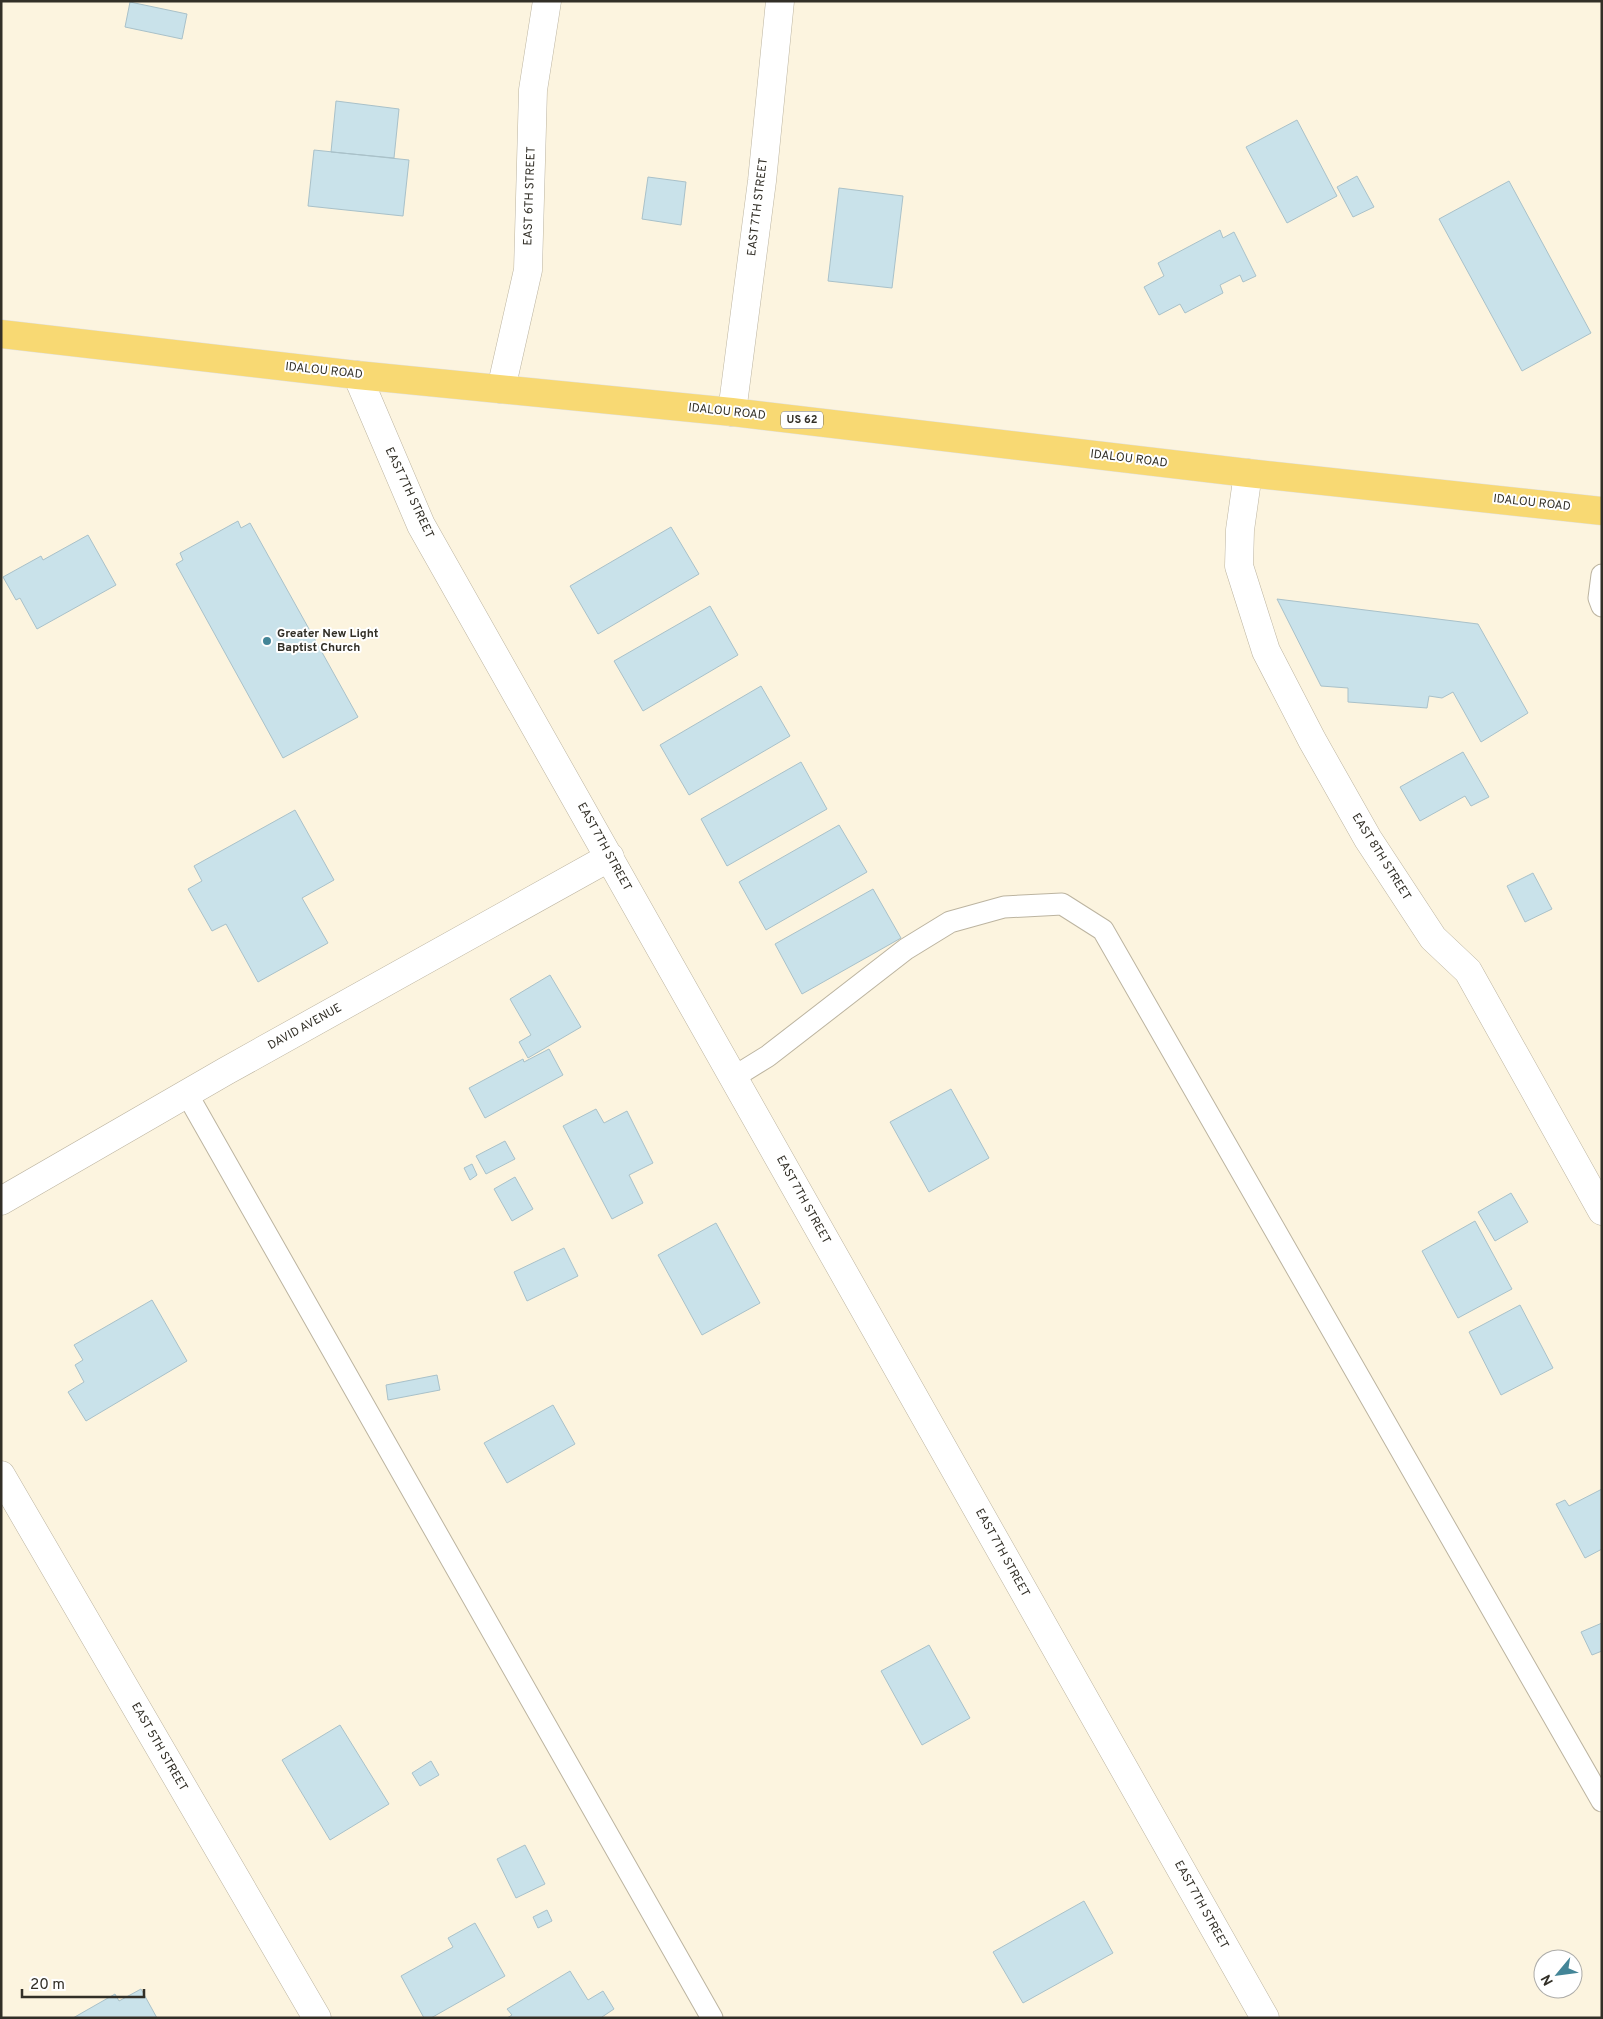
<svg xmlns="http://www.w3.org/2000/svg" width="1603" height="2019" font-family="Overpass,sans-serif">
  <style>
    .building { fill: #c9e2ea; stroke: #a9c1c9 }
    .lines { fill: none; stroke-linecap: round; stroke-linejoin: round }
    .service-casing { stroke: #bcb4a0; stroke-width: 23 }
    .minor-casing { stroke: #bcb4a0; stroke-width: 29 }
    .primary-casing { stroke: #e2e2e1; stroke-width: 29 }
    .service { stroke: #fff; stroke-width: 21 }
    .minor { stroke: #fff; stroke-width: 28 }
    .primary { stroke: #f8d973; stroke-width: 28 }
    .poi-dot { fill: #438597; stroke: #fff; stroke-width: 2 }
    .labels { text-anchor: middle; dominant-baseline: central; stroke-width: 4; stroke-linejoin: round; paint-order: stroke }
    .shield { fill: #fff; stroke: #706d68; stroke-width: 1 }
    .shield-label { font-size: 11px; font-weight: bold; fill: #322f27 }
    .street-label { font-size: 12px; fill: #322f27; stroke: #fff }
    .poi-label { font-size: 12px; font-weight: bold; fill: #322f27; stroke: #fff; text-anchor: start }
  </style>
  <rect width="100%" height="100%" fill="#fcf4df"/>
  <!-- building -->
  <path class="building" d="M130,2L187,14L182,39L125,27Z
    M336,101L399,109L394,158L331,152Z
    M1297,120L1337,196L1287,223L1246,147Z
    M314,150L409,160L403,216L308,206Z
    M1357,176L1374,207L1353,217L1337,187Z
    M648,177L686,182L681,225L642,219Z
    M1509,181L1591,333L1522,371L1439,219Z
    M839,188L903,196L892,288L828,281Z
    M1220,230L1223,238L1234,232L1256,276L1243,282L1240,275L1220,285L1223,293L1185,313L1180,304L1159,315L1144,287L1164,276L1158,263Z
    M238,521L241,528L250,523L358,717L283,758L176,564L183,560L180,553Z
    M671,527L699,574L598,634L570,586Z
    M88,535L116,585L37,629L20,598L16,600L3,577L41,556L43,560Z
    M1277,599L1478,624L1528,713L1481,742L1453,692L1442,698L1429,696L1427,708L1348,702V688L1321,686Z
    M710,606L738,655L643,711L614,661Z
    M761,686L790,736L689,795L660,745Z
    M1463,752L1489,797L1471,806L1465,796L1420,821L1400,787Z
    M801,762L827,809L727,866L701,819Z
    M295,810L334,880L302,898L328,943L258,982L226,924L212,931L188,889L202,881L194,866Z
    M839,825L867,872L766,930L739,882Z
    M1533,873L1552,909L1525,922L1507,886Z
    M873,889L901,938L802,994L775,944Z
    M550,975L581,1027L528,1058L519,1042L531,1035L510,999Z
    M549,1049L563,1075L485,1118L469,1088L523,1059L524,1062Z
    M951,1089L989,1158L929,1192L890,1122Z
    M596,1109L604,1123L627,1111L653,1163L629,1175L643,1203L612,1219L563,1126Z
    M505,1141L515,1159L486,1174L476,1156Z
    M472,1164L477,1175L470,1180L464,1168Z
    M515,1177L533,1209L512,1221L494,1189Z
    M1511,1193L1528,1222L1495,1241L1478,1212Z
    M1475,1221L1512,1289L1458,1318L1422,1251Z
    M716,1223L760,1303L702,1335L658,1255Z
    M564,1248L578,1276L527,1301L514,1272Z
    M152,1300L187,1361L86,1421L68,1392L84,1382L75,1365L83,1360L74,1345Z
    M1520,1305L1553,1368L1501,1395L1469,1332Z
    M437,1375L440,1390L388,1400L386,1385Z
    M553,1405L575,1444L507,1483L484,1443Z
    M1602,1489V1549L1585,1558L1556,1504L1565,1500L1569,1506Z
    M1602,1623V1651L1592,1655L1581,1632Z
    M929,1645L970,1718L922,1745L881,1671Z
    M340,1725L389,1804L330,1840L282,1760Z
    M431,1761L439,1775L420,1786L412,1773Z
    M525,1845L545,1884L516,1898L497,1859Z
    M1084,1901L1113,1953L1023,2003L993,1952Z
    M547,1910L552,1921L538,1928L533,1917Z
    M475,1923L505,1976L431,2018H424L401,1976L453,1947L448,1938Z
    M570,1971L588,2000L603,1991L614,2009L602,2017V2018H507L512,2015L507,2009Z
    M141,1989L157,2018H73L115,1994L119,2001Z"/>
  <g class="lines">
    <defs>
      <path id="service" d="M1602,575L1599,598L1602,606
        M734,1077L768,1056L906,949L950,922L1004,907L1062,904L1103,930L1602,1801
        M187,1094L712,2018"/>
      <path id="minor" d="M357,375L421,525L1265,2018
        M501,389L528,270L533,90L547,1
        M732,412L762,181L780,1
        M1248,473L1240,530L1239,566L1266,651L1312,740L1368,839L1433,938L1468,971L1602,1211
        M1,1201L226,1071L610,857
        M1,1475L317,2018"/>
      <path id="primary" d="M1,334L357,375L732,412L1248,473L1602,511"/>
    </defs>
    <!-- service casing -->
    <use href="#service" class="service-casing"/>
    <!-- minor casing -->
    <use href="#minor" class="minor-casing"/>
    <!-- primary casing -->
    <use href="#primary" class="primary-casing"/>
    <!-- service -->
    <use href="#service" class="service"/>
    <!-- minor -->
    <use href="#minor" class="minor"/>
    <!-- primary -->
    <use href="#primary" class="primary"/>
  </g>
  <!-- markers -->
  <circle class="poi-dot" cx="267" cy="641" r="5"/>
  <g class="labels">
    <!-- shield labels -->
    <rect class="shield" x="781" y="411.5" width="42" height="17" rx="4"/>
    <g class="shield-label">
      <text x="802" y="420">US 62</text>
    </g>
    <!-- street labels -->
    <g class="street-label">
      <text transform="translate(530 196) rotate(-88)">EAST 6TH STREET</text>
      <text transform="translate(758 207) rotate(-83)">EAST 7TH STREET</text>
      <text transform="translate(324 371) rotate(6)">IDALOU ROAD</text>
      <text transform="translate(727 412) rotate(6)">IDALOU ROAD</text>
      <text transform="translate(1129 459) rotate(7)">IDALOU ROAD</text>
      <text transform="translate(409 493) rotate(65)">EAST 7TH STREET</text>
      <text transform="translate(1532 503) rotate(6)">IDALOU ROAD</text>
      <text transform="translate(604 847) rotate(61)">EAST 7TH STREET</text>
      <text transform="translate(1381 857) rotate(58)">EAST 8TH STREET</text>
      <text transform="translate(305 1027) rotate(-29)">DAVID AVENUE</text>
      <text transform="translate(803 1200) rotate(61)">EAST 7TH STREET</text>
      <text transform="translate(1002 1553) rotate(61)">EAST 7TH STREET</text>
      <text transform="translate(159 1747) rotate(60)">EAST 5TH STREET</text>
      <text transform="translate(1201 1905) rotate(61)">EAST 7TH STREET</text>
    </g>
    <!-- poi labels -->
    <g class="poi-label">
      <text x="277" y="634">Greater New Light<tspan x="277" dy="14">Baptist Church</tspan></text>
    </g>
  </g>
  <!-- border -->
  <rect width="1603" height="2019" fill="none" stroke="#322f27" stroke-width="5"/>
  <!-- north arrow -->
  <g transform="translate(1558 1974) rotate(241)"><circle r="24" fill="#ffffff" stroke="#adaca9"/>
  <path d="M0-4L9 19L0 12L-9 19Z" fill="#438597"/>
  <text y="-8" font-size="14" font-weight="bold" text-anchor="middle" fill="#322f27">N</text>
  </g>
  <!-- scale -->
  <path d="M22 1989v8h122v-8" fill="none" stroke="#322f27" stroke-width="2.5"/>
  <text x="30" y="1989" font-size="15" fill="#322f27" stroke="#ffffff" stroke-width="4" paint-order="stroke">20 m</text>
</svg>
